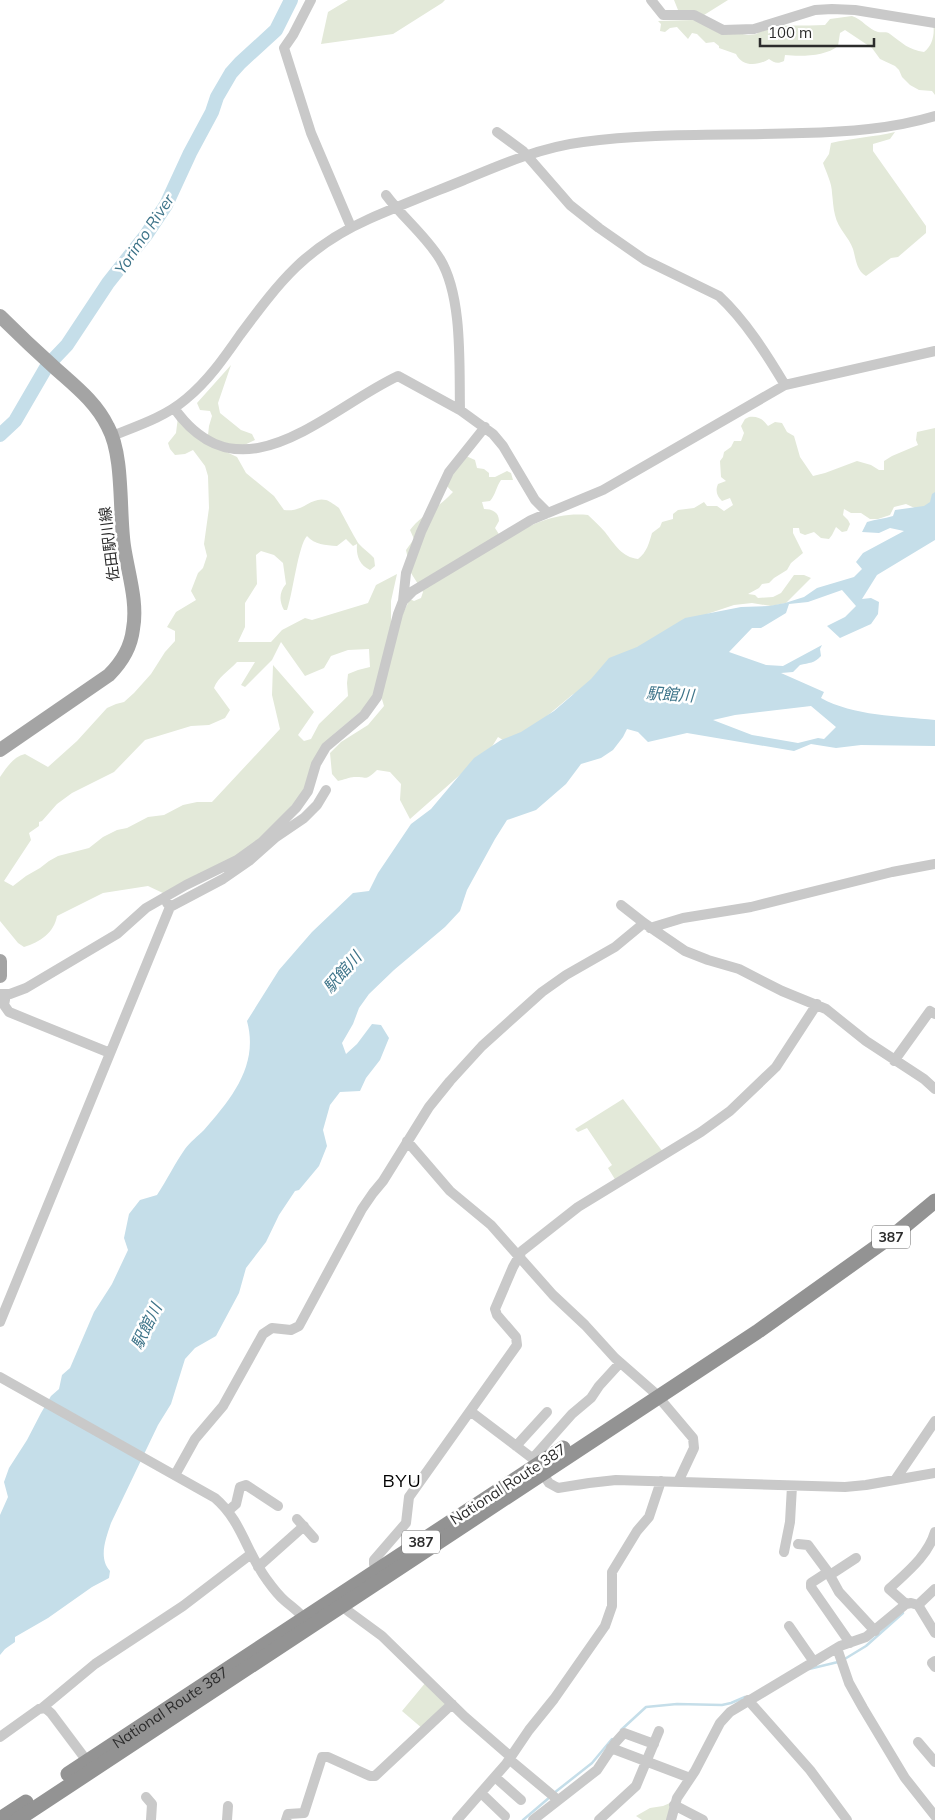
<svg xmlns="http://www.w3.org/2000/svg" width="935" height="1820" font-family="Mulish,'Noto Sans JP',sans-serif">
  <style>
    .green { fill: #e3e9d9; fill-rule: evenodd }
    .water { fill: #c5dee9; fill-rule: evenodd }
    .lines { fill: none; stroke-linecap: round; stroke-linejoin: round }
    .stream { stroke: #c5dee9; stroke-width: 2.5 }
    .river { stroke: #c5dee9; stroke-width: 14 }
    .minor { stroke: #c9c9c9; stroke-width: 10 }
    .major { stroke: #a4a4a4; stroke-width: 14 }
    .highway { stroke: #939393; stroke-width: 15 }
    .labels { text-anchor: middle; dominant-baseline: central; stroke-width: 5; stroke-linejoin: round; paint-order: stroke }
    .shield { fill: #fff; stroke: #6b6b6b; stroke-width: 1 }
    .shield-label { font-size: 14px; font-weight: bold; fill: #2c2c2c }
    .street-label { font-size: 15px; fill: #2c2c2c; stroke: #fff }
    .water-label { font-size: 16px; font-style: italic; fill: #3e7489; stroke: #fff }
    .quarter-label { font-size: 18px; letter-spacing: 1px; fill: #000; stroke: #fff }
  </style>
  <rect width="100%" height="100%" fill="#fff"/>
  <!-- green -->
  <path class="green" d="M348,0H445L442,3L393,34L321,44L328,12Z
    M674,0H728L704,15L678,10Z
    M852,16C862,19 869,30 878,32C883,33 886,31 890,34C902,43 909,50 924,52C933,45 935,33 933,23L935,22V95L932,91L919,90L910,85L902,77L899,70L895,66L880,59L872,48L845,30L840,33L838,46C826,56 802,57 785,55L784,61C778,64 774,63 769,59C758,66 742,67 736,54L719,48V46L714,42L706,43L697,34L692,33L688,39L677,27L670,28L665,32L660,31L661,24L658,21L693,20L737,33L748,35L757,34L760,27C782,25 803,26 825,25L830,19Z
    M895,132L890,139L873,144V151L926,226V233L898,257L891,258L866,276C856,270 856,259 853,249C849,237 838,229 835,215C833,208 833,200 832,193C832,183 826,172 823,163L829,154L831,143C852,138 874,137 895,132Z
    M231,365L218,403L220,413L241,430L252,434L255,440L240,447L218,448L237,457L246,473L274,496L284,510C303,513 311,496 326,500C330,501 336,506 339,508C340,510 357,542 359,544C363,549 370,553 374,558L375,566L370,570C359,565 356,555 357,544L353,546L346,539L337,546C325,545 315,545 307,536C298,546 293,593 287,610H284C279,601 279,592 286,584L283,563L274,555L261,551L256,555L257,584L245,603V627L238,642H271L282,630L305,618L312,620L368,603L376,585L397,574L391,601V624L375,692L366,707L334,734L306,790L253,848L165,894L148,886L103,893L57,916C54,933 40,942 24,947L18,943L0,921V777C7,767 13,757 25,754L48,767L77,741L107,708L116,704L124,702L134,693L151,674L165,652L175,641V631L167,627L176,612L196,600L191,591L198,573L203,568L207,556L204,544L209,508L208,476L205,466L193,450L185,454L175,455L170,449L168,443L176,433L178,417L208,435L209,426L212,416L210,411L200,410L197,403ZM281,642L305,676L324,668L331,656L348,650L369,649L370,667L358,670L348,674L347,683L348,696L319,724L311,739L304,741L298,735L314,712L273,665L272,695L280,729L212,802H197L183,805L164,815L148,817L127,828L117,830L103,837L89,848L58,856L49,861L40,868L26,876L13,886L4,881L31,840L29,833L39,826V822L42,821L57,804L72,793L114,772L145,740L191,726L209,725L225,718L230,710L214,688C218,677 229,671 237,662H255L241,685L245,687L272,660Z
    M749,417C758,416 763,419 768,426L775,422L782,423L787,432L794,436L800,457L813,476L825,473L857,461L871,465L879,470H884V461L892,456L918,445L916,440L917,432L935,428V504L919,510L906,504L894,507L890,515L878,519H870L861,513H851L844,509L843,515L848,520L850,524L847,531L842,532L836,527L832,535L829,539L821,538L814,532L805,535L800,533L799,528H793V533L803,553L791,563L787,570L774,578L769,583L762,584L759,588L748,594L755,595L758,598L773,597L781,593L794,575H804L811,578L786,603L771,606L752,603L734,605L698,617L588,688L572,695L541,721L508,743L498,737L488,753L470,766L410,819L400,800L401,784L390,772L377,770C365,781 368,777 354,777C350,777 343,780 338,781L332,774L330,753L341,742L368,725L384,706L381,696L401,617L410,599L414,601L421,598L423,592L411,573L406,550L414,539L410,530C422,514 440,507 453,492C433,475 447,464 466,456L475,460L477,468L484,469L489,473V477H495L507,471L511,473L513,480H501C496,487 496,494 490,501L482,502L484,509C492,509 499,512 499,521L495,528L502,539C532,525 554,512 588,515C594,521 600,526 605,532C615,545 622,557 638,559C647,552 649,543 652,533L660,527L662,522L673,519V514L678,510L694,508L704,502L707,506H717L724,511L733,505L730,498L722,501C717,496 715,491 718,484L726,481L721,477L720,461L723,457L724,452L731,447L734,441H741L744,433L741,426L745,419Z
    M623,1099L663,1152L616,1181L608,1168L612,1165L587,1128L578,1132L575,1129Z
    M426,1682L446,1704L423,1729L402,1711Z
    M670,1803L671,1809L668,1820H642L636,1816L650,1808L663,1806Z"/>
  <!-- water -->
  <path class="water" d="M935,492V540L877,575L862,599L871,598L879,602L878,614L871,624L840,638L827,626L845,617L856,606L842,590L808,602L789,604L786,613L761,628H752L729,652L766,665L783,666L822,645L820,649L821,656C815,663 809,663 800,665L793,672L781,673L824,692L821,698C853,716 899,716 935,720V746L861,745L836,748L811,744L794,751L687,733L648,742L638,732L627,729L623,737L613,750L601,758L581,764L566,784L536,810L507,820L495,839L467,890L460,911L445,927L394,970L369,994L359,1008L353,1024L342,1043L346,1054L357,1044L372,1024L381,1025L389,1038L380,1060L366,1078L360,1091L340,1092L330,1105L323,1130L327,1146L319,1166L299,1190L295,1191L279,1215L266,1242L246,1268L239,1293L216,1336L195,1348L185,1359L171,1404L158,1425L111,1523C106,1538 98,1558 110,1571L109,1578L92,1587L48,1618L15,1637V1642L5,1649L0,1655V1515L8,1497L4,1482L9,1468L27,1440L41,1413L51,1396L59,1389L62,1375L70,1368L94,1312L112,1284L128,1250L124,1238L129,1214L140,1200L157,1195C167,1180 175,1163 185,1149C190,1142 198,1136 204,1130C232,1098 259,1065 247,1021L279,970L312,932L353,893L369,891L378,873L411,824L431,809L474,758L501,740L521,732L554,711L591,679L609,658L637,647L685,618L741,607L769,606L785,603L804,597L817,588L854,577L862,569L856,562L863,553L904,531L890,528L879,533L862,532L867,522C876,519 884,519 893,516L895,510L924,506L930,502L932,494ZM811,706L836,727L824,739L818,738L798,743L752,735L713,720L735,715Z"/>
  <g class="lines">
    <!-- stream -->
    <path class="stream" d="M843,1660L866,1646L903,1613
      M809,1669L838,1662
      M621,1730L646,1707L677,1704L722,1705L731,1703L745,1697
      M554,1793L592,1763L612,1739
      M523,1820L550,1797"/>
    <!-- river -->
    <path class="river" d="M0,435L15,421L47,366L67,345L108,283L146,235L166,205L190,153L212,112L217,97L231,73L240,63L276,30L291,0"/>
    <!-- minor -->
    <path class="minor" d="M311,0L293,35L284,48L311,133L351,227
      M651,0L663,15H694L723,30L754,29L815,10L832,9L855,10L935,23
      M497,132L523,151L570,205L599,228L645,260L719,296C745,320 767,355 785,385
      M386,195C403,218 425,235 440,259C463,297 459,366 460,410
      M174,408C241,503 327,409 398,376L460,410L493,434L503,446L535,500L548,513
      M112,436C137,426 165,417 186,399C208,381 224,358 240,335C280,281 306,247 369,219C401,205 432,193 464,180C502,164 542,147 583,142C655,132 729,136 802,133C846,132 892,129 935,116
      M403,601L413,591L531,520L603,490L785,385L935,351
      M167,903L170,907L223,879L249,861L276,837L304,818L317,805L326,790
      M621,905L644,923L685,951L708,960L739,969L782,991L826,1009L866,1041L924,1079L935,1089
      M650,928L683,918L751,907L892,872L935,864
      M0,994H10L26,988L117,934L146,908L186,885L237,860L262,842L296,808L308,791L316,764L326,747L364,715L377,697L398,614L403,601L406,573L421,532L449,472L485,427
      M6,994L4,1005L9,1012L110,1053
      M894,1061L930,1011L935,1014
      M407,1141L450,1191L491,1225L553,1295L585,1325L615,1358L655,1393L693,1438L694,1448L678,1482
      M0,1322L170,907
      M0,1377L215,1498C242,1521 246,1552 267,1580C272,1587 278,1595 285,1601C293,1608 301,1613 307,1622
      M470,1411L532,1458L549,1483L558,1488L589,1483L616,1480L845,1487L866,1485L935,1473
      M516,1446L547,1412
      M533,1458L572,1414L591,1398L599,1386L620,1363
      M175,1475L195,1439L223,1406L263,1334L272,1328L291,1330L299,1326L362,1209L373,1193L383,1181L429,1107L450,1081L482,1046L542,992L566,975L615,947L644,923
      M895,1480L935,1421
      M228,1511L236,1504L240,1487L246,1485L278,1506
      M297,1519L314,1538
      M798,1544L808,1545L828,1572L839,1592L875,1631
      M784,1552L790,1522L792,1486
      M258,1567L304,1526
      M377,1570L374,1564V1560L406,1523L409,1497L517,1345L516,1337L497,1315L495,1309L513,1267L522,1251L578,1207L701,1132L730,1111L776,1067L817,1004
      M828,1572L811,1583V1587L850,1643
      M830,1575L856,1558
      M906,1604L889,1589C906,1573 928,1556 935,1532
      M918,1605L935,1633
      M343,1606L348,1611L382,1636L465,1717L511,1757
      M789,1626L814,1662
      M837,1648L849,1683L863,1708L905,1778L935,1816
      M935,1661L932,1663L935,1667
      M748,1700L810,1770L847,1820
      M42,1708L95,1664L183,1606L251,1554
      M0,1737L39,1709L45,1708L51,1713L87,1761
      M918,1742L935,1762
      M611,1748L690,1778
      M509,1759L558,1800
      M495,1777L521,1800
      M481,1793L505,1816
      M146,1797L152,1804L151,1820
      M674,1805L703,1820
      M227,1820L228,1806
      M286,1820L288,1814L304,1813L322,1757H328L370,1776H375L452,1704
      M457,1820L506,1764L529,1730L554,1699L605,1626L612,1606V1572L637,1531L649,1517L661,1481
      M533,1820L597,1770L615,1743L624,1733L654,1744
      M599,1820L636,1786L659,1731
      M671,1820L677,1798L695,1771L720,1723L730,1712L840,1646L866,1637L906,1604L911,1603L918,1605L935,1589"/>
    <!-- major -->
    <path class="major" d="M0,316C18,334 36,351 55,368C75,386 96,402 108,427C124,456 119,513 124,546C128,573 138,602 133,629C131,647 122,662 109,675L0,750
      M0,961V976"/>
    <!-- highway -->
    <g class="highway">
      <path id="s1" d="M68,1774L563,1448"/>
      <path d="M0,1819L26,1802"/>
      <path d="M17,1820L757,1332L900,1230L935,1201"/>
    </g>
  </g>
  <g class="labels">
    <!-- shield labels -->
    <g class="shield">
      <rect x="872" y="1225.5" width="38" height="23" rx="4"/>
      <rect x="402" y="1530.5" width="38" height="23" rx="4"/>
    </g>
    <g class="shield-label">
      <text x="891" y="1237">387</text>
      <text x="421" y="1542">387</text>
    </g>
    <!-- street labels -->
    <g class="street-label">
      <text transform="translate(109 544) rotate(-97)">佐田駅川線</text>
      <text transform="translate(508 1484) rotate(-33)">National Route 387</text>
      <text stroke="none"><textPath href="#s1" startOffset="122">National Route 387</textPath></text>
    </g>
    <!-- water labels -->
    <g class="water-label">
      <text transform="translate(144 234) rotate(-56)">Yorimo River</text>
      <text transform="translate(670 694) rotate(3)">駅館川</text>
      <text transform="translate(342 972) rotate(-49)">駅館川</text>
      <text transform="translate(146 1326) rotate(-64)">駅館川</text>
    </g>
    <!-- quarter labels -->
    <g class="quarter-label">
      <text x="402" y="1480">BYU</text>
    </g>
  </g>
  <!-- scale -->
  <path d="M760 38v8h114v-8" fill="none" stroke="#2c2c2c" stroke-width="2.5"/>
  <text x="768" y="38" font-size="15" fill="#2c2c2c" stroke="#ffffff" stroke-width="4" paint-order="stroke">100 m</text>
</svg>
